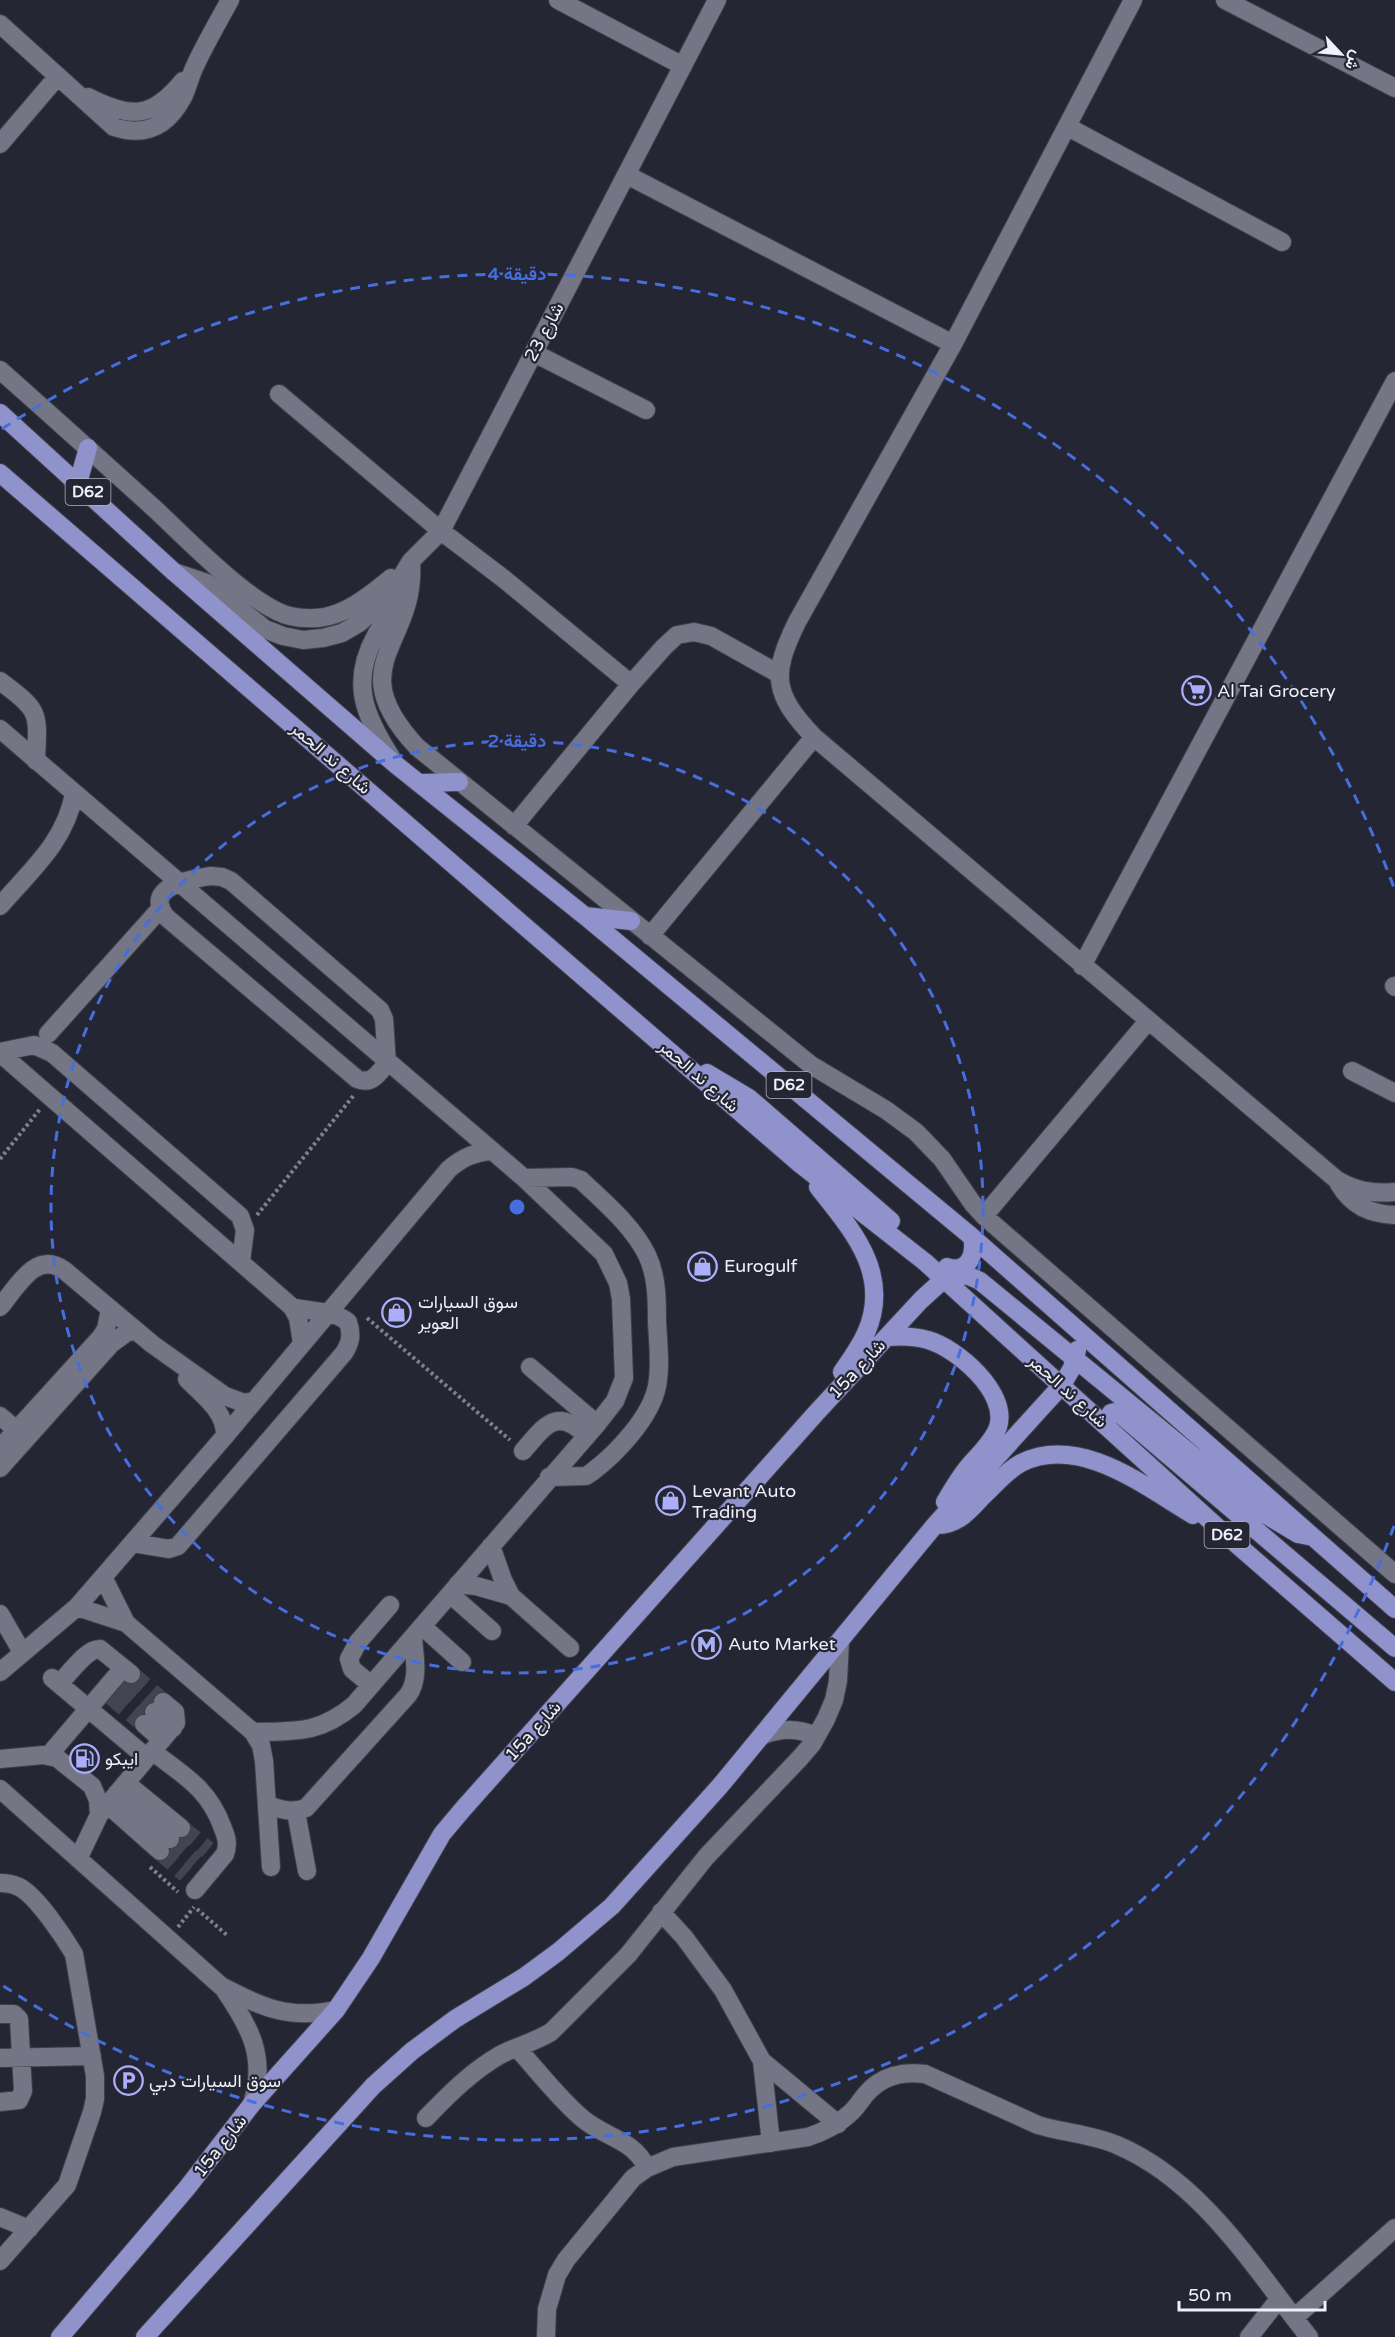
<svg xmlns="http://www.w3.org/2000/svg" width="1395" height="2337" font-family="'Varela Round',Vazirmatn,sans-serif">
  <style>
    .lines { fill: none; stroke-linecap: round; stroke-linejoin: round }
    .minor-tunnel { stroke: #434451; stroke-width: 18; stroke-dasharray: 18 9; stroke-linecap: butt }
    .minor-casing { stroke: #40404b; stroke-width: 20 }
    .major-casing { stroke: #40404b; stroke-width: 20 }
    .path { stroke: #7f808b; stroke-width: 4; stroke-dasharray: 3 3; stroke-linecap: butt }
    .minor { stroke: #757685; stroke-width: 18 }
    .major { stroke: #8f92cb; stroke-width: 18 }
    .ring { fill: none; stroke: #476edf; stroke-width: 3; stroke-dasharray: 10 8 }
    .labels { text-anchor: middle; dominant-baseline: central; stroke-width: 4.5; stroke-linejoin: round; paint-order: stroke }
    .shield { fill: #252633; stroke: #b2b3be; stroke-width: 1.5 }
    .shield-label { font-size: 16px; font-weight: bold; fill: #eff0f9 }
    .street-label { font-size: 18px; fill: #eff0f9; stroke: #252633 }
    .poi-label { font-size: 18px; fill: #eff0f9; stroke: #252633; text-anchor: start }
    .centre { fill: #476edf; stroke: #252633; stroke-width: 3 }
    .ring-label { font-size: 18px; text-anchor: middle; font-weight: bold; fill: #476edf; stroke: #252633; stroke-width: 4.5; stroke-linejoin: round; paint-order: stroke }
  </style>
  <rect width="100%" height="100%" fill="#252633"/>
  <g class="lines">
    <!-- minor-tunnel -->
    <path class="minor-tunnel" d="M131,1674L163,1702
      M121,1685L154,1712
      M111,1696L144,1724
      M181,1828L208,1850
      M170,1839L196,1862
      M160,1851L186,1874"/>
    <defs>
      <path id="minor" d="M558,0L683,66
        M1133,0L953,344L797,622C771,675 773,694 814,737L1337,1180C1356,1191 1373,1194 1395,1192
        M1225,0L1395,88
        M0,24L114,127C145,137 167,127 183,97C188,87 190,76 195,66C205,44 218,22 230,0
        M88,97C131,118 151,120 183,81
        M1068,127L1282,242
        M0,144L58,76
        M627,175L953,344
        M534,353L646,410
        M0,370C52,416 104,463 156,510C186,538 252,607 290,616C333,626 360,603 391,578
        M279,394L441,531L504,579L631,684
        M411,561C417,646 339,663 417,747L811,1065L886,1110L916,1132L942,1159L973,1204L984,1216L1395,1574
        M174,572L207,583L265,629L283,636L303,640L323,638L342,633L359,623L379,605L397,584L411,561L441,531L717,0
        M0,681C41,712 38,711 36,761
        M0,729L524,1178L604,1254L618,1283L621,1299L624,1378L615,1401L597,1424L354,1705C319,1734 296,1731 253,1732
        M391,757C364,715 350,682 376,635C385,619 396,604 404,586
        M514,826L631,684L664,647L677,635L694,632L711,636L779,674
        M211,876L222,877L231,881L380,1010L384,1019L387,1063C378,1074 372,1085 357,1079L166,917C142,886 192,879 211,876Z
        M0,906C31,870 65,842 74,794
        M650,936L814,737
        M1082,966L1395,381
        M1394,986L1395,987
        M48,1034L161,908
        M0,1052L34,1045L52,1053L240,1216L245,1230L241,1261
        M0,1053L292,1307L298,1318L302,1343
        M1352,1071L1395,1093
        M524,1178L572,1177L581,1180C604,1202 633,1226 647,1255C657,1276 657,1299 657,1322C658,1343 661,1365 657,1386C651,1417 617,1453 592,1472L586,1476L549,1477
        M1339,1184C1352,1206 1370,1214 1395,1215
        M984,1216L1148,1021
        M0,1307C18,1286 36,1250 64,1270L152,1344L225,1396L244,1403L254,1401
        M530,1367L597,1424
        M187,1379C203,1396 226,1411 225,1436
        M0,1416L26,1438
        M0,1448L101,1337L106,1329L110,1309
        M523,1451C545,1426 556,1406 587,1436
        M0,1468L111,1344L126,1333L135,1330
        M133,1543L169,1549L178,1546L344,1353C351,1342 352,1334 348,1322C329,1308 313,1313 292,1307
        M491,1546L503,1580L511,1596L570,1648
        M103,1577L126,1623L253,1732L261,1745L264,1761L271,1867
        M458,1584L476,1586L511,1596
        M450,1594L492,1631
        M77,1607L126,1623
        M0,1614L22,1652
        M422,1626L462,1662
        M0,1672L77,1607L225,1436L449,1169C462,1158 473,1153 490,1151
        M52,1678L147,1758
        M59,1684C69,1674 87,1648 100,1649L131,1674
        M371,1685L352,1669L349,1659L358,1642L390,1605
        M154,1712L173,1728
        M144,1724L162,1740
        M763,1735C782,1728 798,1728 816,1736
        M152,1751C183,1775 208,1788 222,1826C226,1836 229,1843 225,1854L195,1890
        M49,1755L123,1668
        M0,1759L43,1755L57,1758L92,1786L98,1800L99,1815
        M126,1783L181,1828
        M0,1789L221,1986C262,2007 288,2020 336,2010
        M117,1793L170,1839
        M107,1804L160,1851
        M267,1805C282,1810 292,1813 306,1808L408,1695C420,1679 414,1655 413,1637
        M296,1812L307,1871
        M78,1859L99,1815L176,1723L175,1712L163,1702
        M0,1883C7,1883 13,1884 19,1887C36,1895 64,1937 74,1954L95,2076V2099L92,2112L67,2185L0,2261
        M661,1912L684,1937L723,1990L762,2061L838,2124
        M224,1989C250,2027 267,2057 252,2104
        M0,2014H14L19,2019L23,2091L19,2100L0,2102
        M517,2048C538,2071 559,2099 583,2119C606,2138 633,2139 647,2168
        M0,2058L92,2056
        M762,2061L771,2143
        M426,2118C448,2095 472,2071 500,2055C517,2046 535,2042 551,2032L628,1955L706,1857L800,1758L812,1744L826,1719L834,1700L838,1681L840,1641
        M0,2217L29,2229
        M1294,2318L1395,2228
        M546,2337L547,2309L557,2275L566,2260L633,2178L647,2168L673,2157L808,2137C823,2132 836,2126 848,2115C856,2109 860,2101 866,2094C881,2076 903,2071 925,2074L1038,2125C1064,2133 1092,2134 1117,2145C1202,2181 1254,2268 1309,2337
        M1249,2337L1279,2299"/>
      <path id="major" d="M0,413L174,572L395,764L585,916L972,1237L1395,1609
        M0,473L800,1164L925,1262L1226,1535L1395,1682
        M78,483L88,448
        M421,783L459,782
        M585,916L631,921
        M707,1073L749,1098L891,1221
        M818,1187C852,1230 892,1274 866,1333C860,1347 851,1359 842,1372
        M947,1267C968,1274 976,1255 972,1237
        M887,1337C900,1336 915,1336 928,1340C957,1348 1009,1393 998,1427C993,1442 978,1455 968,1467C959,1478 952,1490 945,1502
        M1105,1424L1111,1413L1115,1412L1122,1416L1395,1648
        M935,1525C957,1526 968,1512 983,1496C995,1485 1006,1471 1021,1463C1080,1434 1144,1486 1193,1515
        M60,2337L187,2188L252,2104L336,2010L371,1958L442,1834L463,1809L817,1412L921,1300L944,1279L955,1275L969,1276L980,1281L1263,1513L1298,1534L1313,1537
        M145,2337L373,2086L412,2051L455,2019L524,1977L558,1952L612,1906L720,1786L935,1525L1062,1385L1072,1368L1077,1350"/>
    </defs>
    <!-- minor casing -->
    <use href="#minor" class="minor-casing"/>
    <!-- major casing -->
    <use href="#major" class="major-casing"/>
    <!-- path -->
    <path class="path" d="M0,1159L40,1109
      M257,1215L354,1095
      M367,1318L510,1440
      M150,1867L178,1892
      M197,1909L228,1936
      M178,1927L194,1907"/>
    <!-- minor -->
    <use href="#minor" class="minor"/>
    <!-- major -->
    <use href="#major" class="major"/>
  </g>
  <!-- distance rings -->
  <g class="ring">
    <circle cx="517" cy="1207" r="466"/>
    <path d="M1394 1526A933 933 0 0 1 2 1985M2 429A933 933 0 0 1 1394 888"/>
  </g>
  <!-- icons -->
  <defs>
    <symbol id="supermarket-ring" viewBox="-11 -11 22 22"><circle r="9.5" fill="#252633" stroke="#abaffb" stroke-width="1.5"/><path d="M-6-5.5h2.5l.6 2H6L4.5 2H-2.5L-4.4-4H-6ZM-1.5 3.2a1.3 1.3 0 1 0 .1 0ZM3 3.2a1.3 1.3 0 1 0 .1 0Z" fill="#abaffb"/></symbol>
    <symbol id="shop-ring" viewBox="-11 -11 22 22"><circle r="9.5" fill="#252633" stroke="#abaffb" stroke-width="1.5"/><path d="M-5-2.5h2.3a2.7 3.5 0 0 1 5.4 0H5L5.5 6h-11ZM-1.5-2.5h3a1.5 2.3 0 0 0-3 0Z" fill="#abaffb"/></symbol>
    <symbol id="metro-ring" viewBox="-11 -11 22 22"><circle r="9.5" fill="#252633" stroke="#abaffb" stroke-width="1.5"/><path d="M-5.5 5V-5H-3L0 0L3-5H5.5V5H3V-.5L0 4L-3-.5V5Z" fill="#abaffb"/></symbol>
    <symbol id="fuel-ring" viewBox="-11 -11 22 22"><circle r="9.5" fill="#252633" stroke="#abaffb" stroke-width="1.5"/><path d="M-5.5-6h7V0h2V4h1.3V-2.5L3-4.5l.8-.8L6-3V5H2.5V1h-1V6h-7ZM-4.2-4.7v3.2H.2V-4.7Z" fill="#abaffb"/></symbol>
    <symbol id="parking-ring" viewBox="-11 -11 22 22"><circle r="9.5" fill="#252633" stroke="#abaffb" stroke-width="1.5"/><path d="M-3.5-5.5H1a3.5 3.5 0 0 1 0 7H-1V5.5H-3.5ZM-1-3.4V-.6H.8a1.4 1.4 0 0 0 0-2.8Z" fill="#abaffb"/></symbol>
  </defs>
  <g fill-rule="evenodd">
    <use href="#supermarket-ring" x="1180" y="674" width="33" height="33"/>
    <use href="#shop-ring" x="686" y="1250" width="33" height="33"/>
    <use href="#shop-ring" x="380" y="1296" width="33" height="33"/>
    <use href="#shop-ring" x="654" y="1484" width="33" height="33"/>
    <use href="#metro-ring" x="690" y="1628" width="33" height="33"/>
    <use href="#fuel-ring" x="68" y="1742" width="33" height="33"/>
    <use href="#parking-ring" x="112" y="2064" width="33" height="33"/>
  </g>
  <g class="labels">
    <!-- shield labels -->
    <g class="shield">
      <rect x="65.5" y="479" width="45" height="26" rx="4.5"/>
      <rect x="766.5" y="1072" width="45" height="26" rx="4.5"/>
      <rect x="1204.5" y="1522" width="45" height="26" rx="4.5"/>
    </g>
    <g class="shield-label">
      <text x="88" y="492">D62</text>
      <text x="789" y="1085">D62</text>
      <text x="1227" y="1535">D62</text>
    </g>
    <!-- street labels -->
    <g class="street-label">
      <text transform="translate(544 332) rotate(-62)">شارع 23</text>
      <text transform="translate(331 758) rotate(41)">شارع ند الحمر</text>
      <text transform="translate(699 1076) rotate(41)">شارع ند الحمر</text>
      <text transform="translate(857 1369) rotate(-47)">15a شارع</text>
      <text transform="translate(1068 1391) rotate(42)">شارع ند الحمر</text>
      <text transform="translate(533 1731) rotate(-48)">15a شارع</text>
      <text transform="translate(220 2146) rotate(-52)">15a شارع</text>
    </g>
    <!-- poi labels -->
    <g class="poi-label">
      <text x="1217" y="691">Al Tai Grocery</text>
      <text x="724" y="1266">Eurogulf</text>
      <text x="418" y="1302">سوق السيارات<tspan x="418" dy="21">العوير</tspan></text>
      <text x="692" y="1491">Levant Auto<tspan x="692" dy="21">Trading</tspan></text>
      <text x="728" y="1644">Auto Market</text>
      <text x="105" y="1759">ايبكو</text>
      <text x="149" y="2081">سوق السيارات دبي</text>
    </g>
  </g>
  <circle cx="517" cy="1207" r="9" class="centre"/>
  <g class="ring-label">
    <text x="517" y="280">4 دقيقة</text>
    <text x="517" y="747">2 دقيقة</text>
  </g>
  <!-- north arrow -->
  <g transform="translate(1341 54) rotate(116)" stroke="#252633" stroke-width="4.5" paint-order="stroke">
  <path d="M0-4.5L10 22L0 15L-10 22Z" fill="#eff0f9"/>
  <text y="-9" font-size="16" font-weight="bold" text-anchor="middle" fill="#eff0f9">ش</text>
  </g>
  <!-- scale -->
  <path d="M1179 2301v9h146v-9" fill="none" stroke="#eff0f9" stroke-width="3"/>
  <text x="1188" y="2301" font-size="18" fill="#eff0f9" stroke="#252633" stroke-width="4.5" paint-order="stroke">50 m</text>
</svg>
